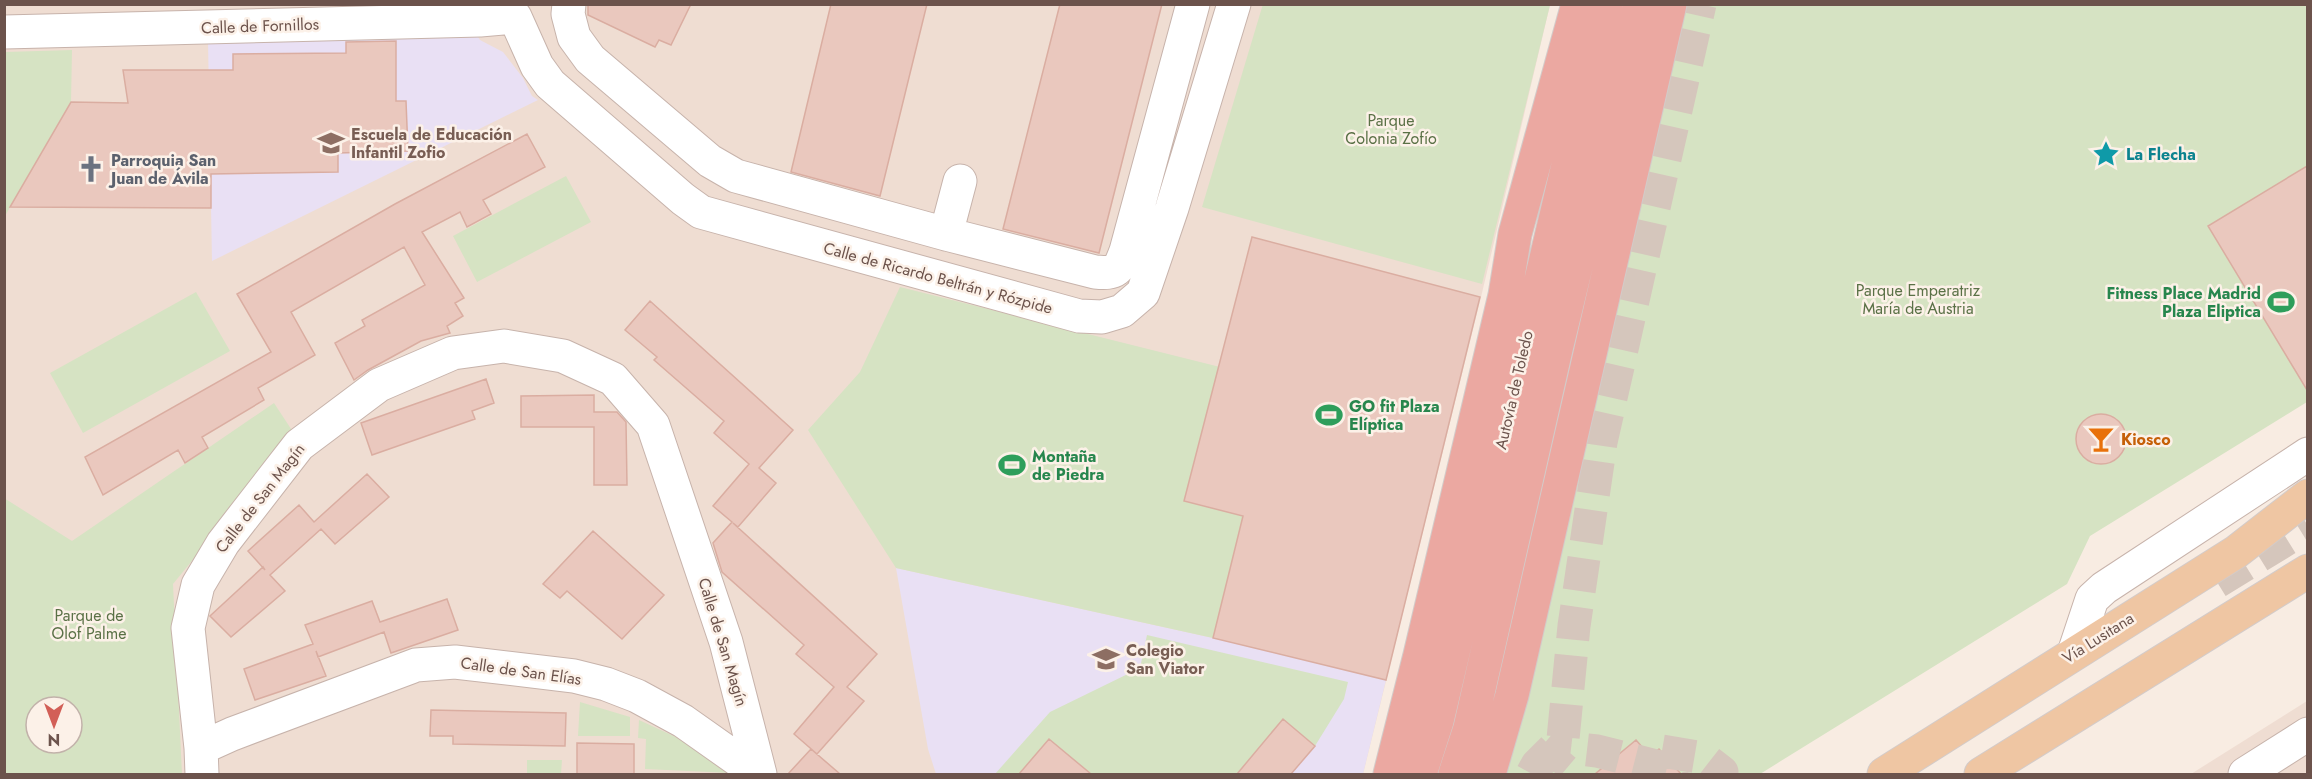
<svg xmlns="http://www.w3.org/2000/svg" width="2312" height="779" font-family="Jost,sans-serif">
  <style>
    .residential { fill: #efddd2; fill-rule: evenodd }
    .education { fill: #e9e0f4 }
    .green { fill: #d6e3c3; fill-rule: evenodd }
    .building { fill: #eac8be; stroke: #daada1; stroke-width: 1.5 }
    .lines { fill: none; stroke-linecap: round; stroke-linejoin: round }
    .minor-tunnel { stroke: #d5c6bc; stroke-width: 33; stroke-dasharray: 33 16; stroke-linecap: butt }
    .minor-casing { stroke: #c7b3ab; stroke-width: 35 }
    .major-casing { stroke: #d3cbc9; stroke-width: 35 }
    .highway-casing { stroke: #d3cbc9; stroke-width: 35 }
    .minor { stroke: #fff; stroke-width: 33 }
    .major { stroke: #efc6a3; stroke-width: 33 }
    .highway { stroke: #eba8a1; stroke-width: 33 }
    .labels { text-anchor: middle; dominant-baseline: central; stroke-width: 5; stroke-linejoin: round; paint-order: stroke }
    .street-label { font-size: 16px; fill: #6c534c; stroke: #fcf1e8 }
    .park-label { font-size: 16px; fill: #5a7146; stroke: #fcf1e8 }
    .education-label { font-size: 16px; font-weight: bold; fill: #785e54; stroke: #fcf1e8; text-anchor: start }
    .culture-label { font-size: 16px; font-weight: bold; fill: #0d838f; stroke: #fcf1e8; text-anchor: start }
    .worship-label { font-size: 16px; font-weight: bold; fill: #5b616d; stroke: #fcf1e8; text-anchor: start }
    .leisure-label { font-size: 16px; font-weight: bold; fill: #27864d; stroke: #fcf1e8; text-anchor: start }
    .food-label { font-size: 16px; font-weight: bold; fill: #c56008; stroke: #fcf1e8; text-anchor: start }
  </style>
  <rect width="100%" height="100%" fill="#f8ece2"/>
  <!-- residential -->
  <path class="residential" d="M5,5H1550L1482,293L1363,774H5ZM36,707H72V743H36Z
    M2307,701V774H2191Z"/>
  <!-- education -->
  <path class="education" d="M396,37V39L478,37L480,40L503,52L523,78L532,96L538,100L212,261L208,41Z
    M896,568L1213,638L1386,680L1363,774H936L928,749Z"/>
  <!-- green -->
  <path class="green" d="M1263,4L1550,5L1482,284L1202,207Z
    M1678,5H2307V402L2090,536L2067,584L1760,774H1681L1659,749L1650,756L1636,740L1595,774H1501Z
    M72,50L71,102L5,216V52Z
    M566,176L591,222L477,282L453,236Z
    M900,287L1220,367L1184,501L1243,516L1213,638L896,568L808,430L860,372Z
    M196,292L230,351L83,433L50,373Z
    M274,403L295,435L173,584L182,774H5L4,498L72,541ZM36,707H72V743H36Z
    M1147,635L1348,682L1344,699L1315,746L1283,719L1237,774H1091L1049,739L1019,774H995L1050,712L1140,668Z
    M580,702L630,717V736H578Z
    M639,720L691,744L731,773L645,769L646,739L638,738Z
    M527,760H562L561,774H527Z"/>
  <!-- building -->
  <path class="building" d="M588,4H691L671,45L659,40L655,47L588,15Z
    M831,4H927L880,196L791,172Z
    M1060,4H1162L1099,253L1003,229Z
    M396,41V101H406L408,151L338,153V172L211,174V208L10,207L71,102L128,103L123,70H233V54L346,53V42Z
    M527,134L545,167L483,200L491,214L467,227L460,212L422,232L464,298L455,303L463,316L447,326L450,333L421,341L368,370L354,380L335,343L365,326L362,320L425,285L404,247L291,312L315,355L258,388L264,400L202,437L208,448L185,463L178,450L103,495L85,457L271,352L237,294L395,204Z
    M2307,166V390L2208,226Z
    M1252,237L1480,297L1386,680L1213,638L1243,516L1184,501Z
    M650,301L793,430L759,468L776,483L738,527L733,523L877,654L847,687L864,701L817,754L794,734L834,687L796,654L804,645L722,572L713,543L732,522L713,506L749,464L714,433L724,421L654,360L657,357L625,330Z
    M486,379L494,403L472,411L475,419L372,455L361,423Z
    M594,395V412H617L626,422L627,485H594V427H521V396Z
    M2076 439a25 25 0 1 1 50 0a25 25 0 1 1-50 0Z
    M367,474L389,497L335,544L321,529L270,575L285,591L231,637L210,616L263,567L265,570L248,551L299,505L314,522Z
    M593,531L664,595L622,639L567,591L560,598L543,584Z
    M447,599L458,630L391,653L384,632L318,657L316,651L326,676L255,700L244,669L313,644L305,625L372,601L380,622Z
    M431,710L566,713L565,746L453,744V736H430Z
    M1283,719L1315,746L1291,774H1237Z
    M1049,739L1091,774H1019Z
    M1636,740L1650,756L1659,749L1681,774H1595Z
    M577,743L634,744V774H577Z
    M811,749L840,774H788Z"/>
  <g class="lines">
    <!-- minor-tunnel -->
    <path class="minor-tunnel" d="M2217,582L2308,526
      M1662,751L1704,758L1722,772L1721,774
      M1547,766L1563,747L1597,751L1688,774
      M1532,774L1537,765L1563,739L1574,626L1601,442L1700,4"/>
    <defs>
      <path id="minor" d="M569,4L568,14L574,37L590,59L710,161L736,176L946,234L1095,272C1117,274 1119,270 1126,251L1193,4
        M515,17L537,66L550,84L683,199L701,212L1079,316L1102,317L1122,311L1143,293L1172,208L1234,4
        M4,32L480,20L515,17
        M946,234L960,181
        M2074,653L2092,599L2104,588L2308,454
        M201,748L232,734L416,665L455,662L574,676L606,684L637,696L683,721L758,774
        M202,774L201,748L188,628L198,585L223,543L299,445L379,385L453,353L504,346L563,356L613,379L653,425L726,642L760,774
        M2245,774L2308,734"/>
      <path id="major" d="M1884,774L2236,552L2308,496
        M1981,774L2308,571"/>
      <path id="highway" d="M1390,774L1420,655L1505,295L1515,234L1578,4
        M1420,774L1437,721L1606,4
        M1455,774L1470,728L1556,349L1640,4
        M1489,774L1512,695L1670,4"/>
    </defs>
    <!-- minor casing -->
    <use href="#minor" class="minor-casing"/>
    <!-- major casing -->
    <use href="#major" class="major-casing"/>
    <!-- highway casing -->
    <use href="#highway" class="highway-casing"/>
    <!-- minor -->
    <use href="#minor" class="minor"/>
    <!-- major -->
    <use href="#major" class="major"/>
    <!-- highway -->
    <use href="#highway" class="highway"/>
  </g>
  <!-- icons -->
  <defs>
    <symbol id="school-bare" viewBox="-9 -9 18 18"><path d="M0-5L7-2L0 1L-7-2ZM-4 1L0 2.5L4 1V4Q0 6-4 4Z" fill="#8d6e63" stroke="#fcf1e8" stroke-width="2.5" paint-order="stroke"/></symbol>
    <symbol id="sight-bare" viewBox="-9 -9 18 18"><path d="M0-6L1.8-2.2L6-1.7L2.9 1.2L3.7 5.4L0 3.3L-3.7 5.4L-2.9 1.2L-6-1.7L-1.8-2.2Z" fill="#0f9aa8" stroke="#fcf1e8" stroke-width="2.5" paint-order="stroke"/></symbol>
    <symbol id="church-bare" viewBox="-9 -9 18 18"><path d="M-1.2-6h2.4v3.5h3.3v2.4h-3.3V6h-2.4V-.1h-3.3v-2.4h3.3Z" fill="#6b7280" stroke="#fcf1e8" stroke-width="2.5" paint-order="stroke"/></symbol>
    <symbol id="stadium-bare" viewBox="-9 -9 18 18"><path d="M0-5a6.5 5 0 1 0 0 10a6.5 5 0 1 0 0-10ZM-3.5-1.8h7v3.6h-7Z" fill="#2e9e5b" stroke="#fcf1e8" stroke-width="2.5" paint-order="stroke"/></symbol>
    <symbol id="bar-bare" viewBox="-9 -9 18 18"><path d="M-6-5H6L.8 .8V4.5H3.5V6h-7V4.5H-.8V.8Z" fill="#e8710a" stroke="#fcf1e8" stroke-width="2.5" paint-order="stroke"/></symbol>
  </defs>
  <g fill-rule="evenodd">
    <use href="#school-bare" x="312" y="124" width="38" height="38"/>
    <use href="#sight-bare" x="2087" y="135" width="38" height="38"/>
    <use href="#church-bare" x="72" y="150" width="38" height="38"/>
    <use href="#stadium-bare" x="2262" y="283" width="38" height="38"/>
    <use href="#stadium-bare" x="1310" y="396" width="38" height="38"/>
    <use href="#bar-bare" x="2082" y="420" width="38" height="38"/>
    <use href="#stadium-bare" x="993" y="446" width="38" height="38"/>
    <use href="#school-bare" x="1087" y="640" width="38" height="38"/>
  </g>
  <g class="labels">
    <!-- street labels -->
    <g class="street-label">
      <text transform="translate(260 26) rotate(-2)">Calle de Fornillos</text>
      <text transform="translate(938 278) rotate(15)">Calle de Ricardo Beltrán y Rózpide</text>
      <text transform="translate(1514 390) rotate(-77)">Autovía de Toledo</text>
      <text transform="translate(260 498) rotate(-52)">Calle de San Magín</text>
      <text transform="translate(2098 638) rotate(-32)">Vía Lusitana</text>
      <text transform="translate(723 642) rotate(73)">Calle de San Magín</text>
      <text transform="translate(521 671) rotate(8)">Calle de San Elías</text>
    </g>
    <!-- park labels -->
    <g class="park-label">
      <text x="1391" y="120">Parque<tspan x="1391" dy="18">Colonia Zofío</tspan></text>
      <text x="1918" y="290">Parque Emperatriz<tspan x="1918" dy="18">María de Austria</tspan></text>
      <text x="89" y="615">Parque de<tspan x="89" dy="18">Olof Palme</tspan></text>
    </g>
    <!-- education labels -->
    <g class="education-label">
      <text x="351" y="134">Escuela de Educación<tspan x="351" dy="18">Infantil Zofio</tspan></text>
      <text x="1126" y="650">Colegio<tspan x="1126" dy="18">San Viator</tspan></text>
    </g>
    <!-- culture labels -->
    <g class="culture-label">
      <text x="2126" y="154">La Flecha</text>
    </g>
    <!-- worship labels -->
    <g class="worship-label">
      <text x="111" y="160">Parroquia San<tspan x="111" dy="18">Juan de Ávila</tspan></text>
    </g>
    <!-- leisure labels -->
    <g class="leisure-label">
      <text x="2261" y="293" text-anchor="end">Fitness Place Madrid<tspan x="2261" dy="18">Plaza Eliptica</tspan></text>
      <text x="1349" y="406">GO fit Plaza<tspan x="1349" dy="18">Elíptica</tspan></text>
      <text x="1032" y="456">Montaña<tspan x="1032" dy="18">de Piedra</tspan></text>
    </g>
    <!-- food labels -->
    <g class="food-label">
      <text x="2121" y="439">Kiosco</text>
    </g>
  </g>
  <!-- border -->
  <rect width="2312" height="779" fill="none" stroke="#6c534c" stroke-width="12"/>
  <!-- north arrow -->
  <g transform="translate(54 725) rotate(180)"><circle r="28" fill="#fcf1e8" stroke="#c2b2aa" stroke-width="1.5"/>
  <path d="M0-4.5L10 22L0 15L-10 22Z" fill="#d25f57"/>
  <text y="-9" font-size="16" font-weight="bold" text-anchor="middle" fill="#6c534c">N</text>
  </g>
</svg>
